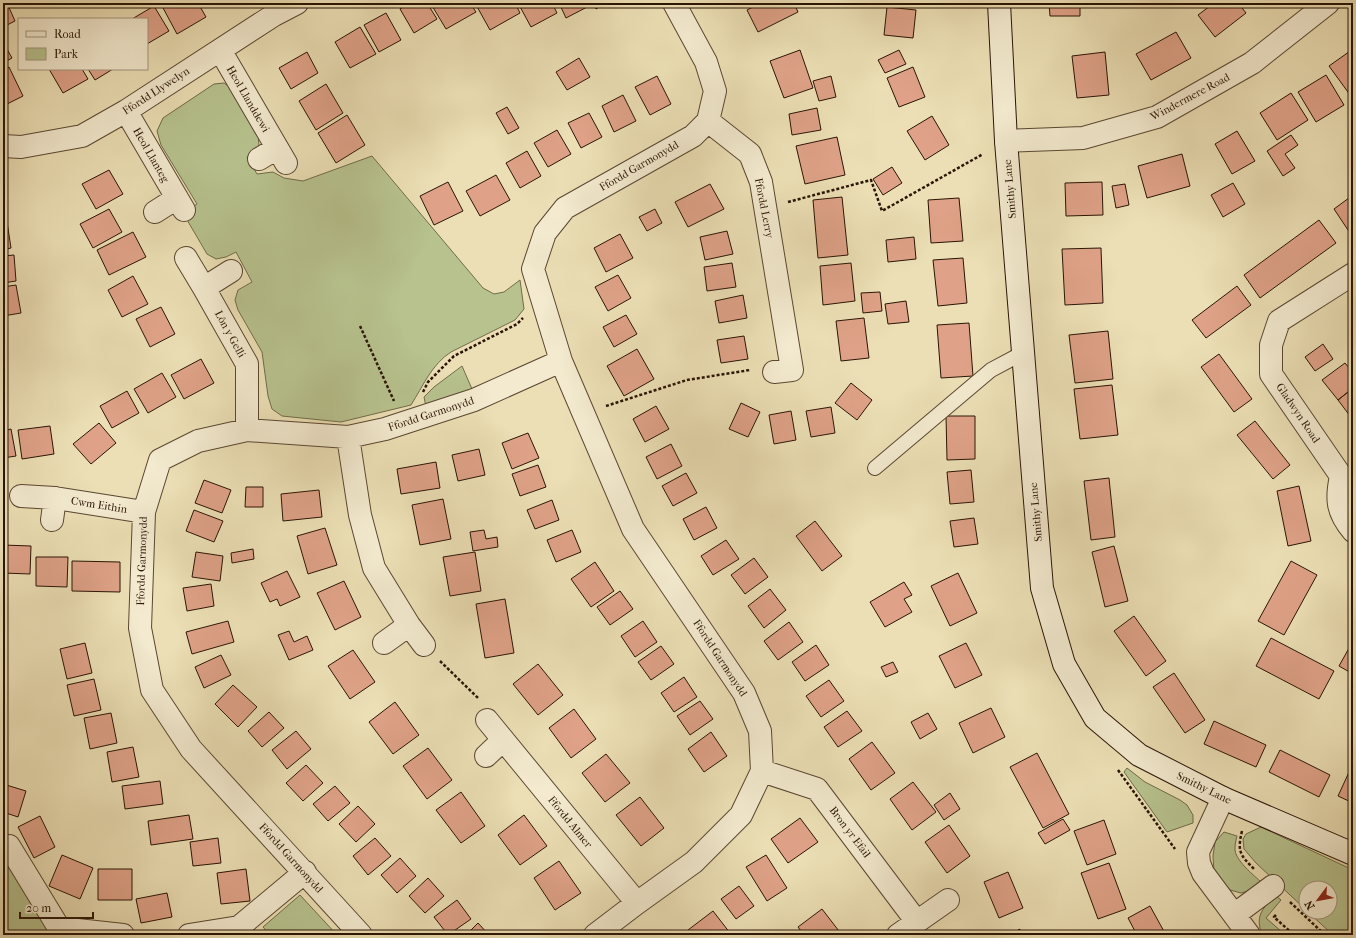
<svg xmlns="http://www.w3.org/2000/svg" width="1356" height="938" font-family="'IM FELL French Canon',serif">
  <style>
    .green { fill: #b7c28e; stroke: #706b4a }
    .building { fill: #dfa288; stroke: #2a1405 }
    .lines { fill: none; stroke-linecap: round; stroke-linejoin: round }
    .lane-casing { stroke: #5a4731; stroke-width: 16 }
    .street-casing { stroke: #5a4731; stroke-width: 24 }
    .secondary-casing { stroke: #2a1405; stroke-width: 24 }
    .path { stroke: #2a1405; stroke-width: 2.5; stroke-dasharray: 3 2; stroke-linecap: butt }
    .lane { stroke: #f3eacf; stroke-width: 14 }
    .street { stroke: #f3eacf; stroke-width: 22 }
    .secondary { stroke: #f3eacf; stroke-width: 22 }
    .labels { text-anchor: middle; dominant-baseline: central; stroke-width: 3; stroke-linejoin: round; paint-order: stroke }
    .street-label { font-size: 11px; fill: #2a1405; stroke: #f3eacf }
  </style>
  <rect width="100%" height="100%" fill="#ecdfb5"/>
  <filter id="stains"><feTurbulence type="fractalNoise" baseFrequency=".005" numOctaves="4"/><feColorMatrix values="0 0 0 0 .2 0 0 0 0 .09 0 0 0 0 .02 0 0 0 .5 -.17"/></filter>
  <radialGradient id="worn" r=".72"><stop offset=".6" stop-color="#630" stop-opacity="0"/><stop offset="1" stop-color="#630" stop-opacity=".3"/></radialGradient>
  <!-- green -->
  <path class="green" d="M224,83L231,88L258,130L259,147L247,157L257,174L273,172L284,178L303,181L372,156L483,288L494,294L504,292L520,280L524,309L515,320L451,352C432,364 423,386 411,405L341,422L282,416L272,409L268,396L262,352L238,310L235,300L238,290L252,282L236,252L226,257L216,259L207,254L183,213L197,204L161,145L157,131L163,118L214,84Z
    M462,366L472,389L426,407L424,397L434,387Z
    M1127,768L1145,782L1180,800L1187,805L1193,815V823L1167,832L1124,772Z
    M1261,827L1353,870V935H1333L1308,912H1330V888H1306V910L1256,863L1244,849L1243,839L1246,834Z
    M1224,832L1237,836C1236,840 1235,844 1235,848C1234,860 1254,875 1262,883L1252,890L1241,893L1230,890L1220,883L1214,872L1213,856L1215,842Z
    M3,857L45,924L49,935H3Z
    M300,895L337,935H270L263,927Z
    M1275,895L1281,900L1266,918L1282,932L1284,930L1289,935H1262C1255,915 1262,910 1275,895Z"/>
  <!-- building -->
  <path class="building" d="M3,3H7L15,21L3,27Z
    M167,3H198L206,17L177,34L162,6Z
    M409,3H427L437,19L414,33L400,9Z
    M432,3H470L476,12L446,29L431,4Z
    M475,3H515L520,13L490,30Z
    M518,3H552L557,13L531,27Z
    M559,3H588L589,6L566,18Z
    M593,3H606L596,9Z
    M761,3H794L798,12L758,32L747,10Z
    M1049,3H1080V16H1050Z
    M1214,3H1238L1246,13L1215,37L1198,15Z
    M154,6L169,31L147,44V19H132Z
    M887,7L916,10L913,38L884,35Z
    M386,13L401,40L379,52L364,25Z
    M360,27L376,54L350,68L335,42Z
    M1176,32L1191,58L1151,80L1136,54Z
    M3,42L12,58L3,63Z
    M1353,49V99L1329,66Z
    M800,50L813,88L784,98L770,61Z
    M899,50L906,64L885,73L878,60Z
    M307,52L318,73L291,89L279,68Z
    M1105,52L1109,95L1077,98L1072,56Z
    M579,58L590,77L567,90L556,72Z
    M9,67L23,96L3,106V70Z
    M913,67L925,97L899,107L887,78Z
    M49,69H82L88,79L63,93Z
    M88,69H113L95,80Z
    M1326,75L1344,105L1316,122L1298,92Z
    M657,76L671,104L650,115L635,87Z
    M831,76L836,97L819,101L813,81Z
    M326,84L343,113L316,130L299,101Z
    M1291,93L1308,120L1277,140L1260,113Z
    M623,95L636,121L614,132L602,106Z
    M507,107L519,128L508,134L496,113Z
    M817,108L821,130L792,135L789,114Z
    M589,113L602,137L581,148L568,123Z
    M347,115L365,145L336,163L318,133Z
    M932,116L949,145L925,160L907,131Z
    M557,130L571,154L548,167L534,143Z
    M1237,131L1255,161L1232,174L1215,144Z
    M1291,135L1298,145L1285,154L1295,168L1283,176L1267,151Z
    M837,137L845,175L805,184L796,146Z
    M527,151L541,176L520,188L506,163Z
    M1182,154L1190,186L1147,198L1138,166Z
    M892,167L902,183L883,195L873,179Z
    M109,170L123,194L96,209L82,184Z
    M496,175L510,200L480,216L466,191Z
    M448,182L463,211L434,225L420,196Z
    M1102,182L1103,215L1066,216L1065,183Z
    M1233,183L1245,204L1223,217L1211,195Z
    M710,184L724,209L688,227L675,202Z
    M1125,184L1129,205L1116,208L1112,186Z
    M1353,195V231L1350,233L1334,209Z
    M842,197L848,255L818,258L813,200Z
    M959,198L963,241L931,243L928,200Z
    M109,209L122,232L93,248L80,224Z
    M655,209L662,223L647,231L639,217Z
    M1319,220L1336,243L1260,298L1244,275Z
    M7,222L11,248L3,250V223Z
    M727,231L733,254L705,260L700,237Z
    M133,232L146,257L109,275L97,250Z
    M620,234L633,258L606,272L594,248Z
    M914,237L916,259L888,262L886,240Z
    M1101,248L1103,303L1065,305L1062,249Z
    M14,255L16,281L3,283V256Z
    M963,258L967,303L938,306L933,260Z
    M732,263L736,287L707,291L704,267Z
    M851,263L855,301L823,305L820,266Z
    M618,275L631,298L608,311L595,287Z
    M133,276L148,304L122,317L108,290Z
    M16,285L21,313L3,316V287Z
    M1237,286L1251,305L1206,338L1192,320Z
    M880,292L882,311L863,313L861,293Z
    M743,295L747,318L719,323L715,301Z
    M906,301L909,322L888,324L885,304Z
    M161,307L175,334L150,347L136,319Z
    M626,315L637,334L614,347L603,327Z
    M864,318L869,358L841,361L836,321Z
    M969,323L973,376L941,378L937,325Z
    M1108,331L1113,379L1075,383L1069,335Z
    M744,336L748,359L721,363L717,340Z
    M1323,344L1333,359L1315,371L1305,357Z
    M637,349L654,379L624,396L607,366Z
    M1219,354L1252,399L1234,412L1201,367Z
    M201,359L214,383L184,399L171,375Z
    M1345,363L1353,373V388L1338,400L1322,380Z
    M162,373L176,397L148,413L134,389Z
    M851,383L872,400L857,420L835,403Z
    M1112,385L1118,435L1080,439L1074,389Z
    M1353,388V413L1350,416L1338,400Z
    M127,391L139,413L112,428L100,406Z
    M741,403L760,412L748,437L729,429Z
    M656,406L669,429L645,442L633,419Z
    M831,407L835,433L811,437L806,411Z
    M791,411L796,440L774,444L769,415Z
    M946,416H975V459L947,460Z
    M1255,421L1290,465L1273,479L1237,435Z
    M99,423L116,443L91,464L73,444Z
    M50,426L54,454L22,459L18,430Z
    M11,429L16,456L3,458V431Z
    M528,433L539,458L512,469L502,443Z
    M671,444L682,466L657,479L646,457Z
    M479,449L485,475L458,481L452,455Z
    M436,462L440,488L401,494L397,469Z
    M538,465L546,487L520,496L512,474Z
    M971,470L974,502L950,504L947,472Z
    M686,473L697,493L673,506L662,486Z
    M1109,478L1115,537L1091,540L1084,481Z
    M204,480L231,490L222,513L195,503Z
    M1299,486L1311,541L1288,546L1277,491Z
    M246,487H263V507H245Z
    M319,490L322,517L283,521L281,494Z
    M443,499L451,539L420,545L412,505Z
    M552,500L559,520L535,529L527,510Z
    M706,507L717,528L694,540L683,519Z
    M194,510L223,521L214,542L186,531Z
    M974,518L978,544L954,547L950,521Z
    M815,521L842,556L822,571L796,536Z
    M325,528L337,565L308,574L297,536Z
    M484,530L486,539L497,537L498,547L473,551L470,532Z
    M572,530L581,552L556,562L547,540Z
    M726,540L739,559L713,575L701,556Z
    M3,545L31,546L30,574L3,573Z
    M1114,546L1128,601L1105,607L1092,552Z
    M253,549L254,559L232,563L231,553Z
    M196,552L223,556L220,581L192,577Z
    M475,552L481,591L450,596L443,557Z
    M36,557H68L67,587L36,586Z
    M754,558L768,577L745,594L731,575Z
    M72,561L120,562V592L72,591Z
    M1291,561L1317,575L1284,635L1258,621Z
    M595,562L614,591L591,607L571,579Z
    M287,571L300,597L280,606L277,599L270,602L261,583Z
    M958,573L977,613L950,626L931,586Z
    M344,581L361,617L335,630L317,593Z
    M904,582L912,595L904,599L912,612L885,627L870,602Z
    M211,584L214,606L187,611L183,588Z
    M770,589L786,610L764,628L748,606Z
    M620,591L633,609L610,625L597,607Z
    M505,599L514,653L485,658L476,604Z
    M1134,616L1166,661L1146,676L1114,631Z
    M228,621L234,642L192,654L186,632Z
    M643,621L657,642L635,657L621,636Z
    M789,622L803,642L778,660L764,641Z
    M289,631L294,642L307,636L313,650L289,660L278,635Z
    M1271,638L1334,671L1319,699L1256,666Z
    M1353,641V674L1339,666Z
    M85,643L92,673L67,679L60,649Z
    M966,643L982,675L955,688L939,656Z
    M816,645L829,665L805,681L792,662Z
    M661,646L674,664L651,680L638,662Z
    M353,650L375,682L350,699L328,666Z
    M221,655L231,675L204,688L195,667Z
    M893,662L898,672L886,677L881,667Z
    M538,664L563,695L538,715L513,684Z
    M1174,673L1205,720L1185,733L1153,687Z
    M684,677L697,697L674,712L661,693Z
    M94,679L101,710L74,716L67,685Z
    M829,680L844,701L821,717L806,696Z
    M233,685L257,707L238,727L215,704Z
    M700,701L713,719L690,735L677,716Z
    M395,702L419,735L393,754L369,722Z
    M991,708L1005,737L973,753L959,723Z
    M574,709L596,739L571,758L549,728Z
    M847,711L862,731L838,747L824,727Z
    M269,712L284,728L262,747L248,731Z
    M111,713L117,743L90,749L84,718Z
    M928,713L937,729L920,739L911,722Z
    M1214,721L1266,745L1256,767L1204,744Z
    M296,731L311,749L287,769L272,750Z
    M711,732L727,756L704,772L688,749Z
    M872,742L895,773L871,790L849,759Z
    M133,747L139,777L112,782L107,752Z
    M428,748L452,780L427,799L403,766Z
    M1280,750L1330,775L1319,797L1269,772Z
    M1037,753L1069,814L1043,828L1010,767Z
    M606,754L630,783L605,802L582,773Z
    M306,765L323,783L303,801L286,783Z
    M1350,770L1353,772V803L1338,796Z
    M160,781L163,804L125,809L122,786Z
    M913,782L936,812L912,830L890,799Z
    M3,784L26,791L18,817L3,812Z
    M335,786L350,803L328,821L313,804Z
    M461,792L485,826L461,843L436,810Z
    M950,793L960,809L944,820L934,805Z
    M640,797L664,828L641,846L616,815Z
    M358,806L375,824L356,842L339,824Z
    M189,815L193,839L151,845L148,821Z
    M524,815L547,846L520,865L498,835Z
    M40,816L55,847L34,858L18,827Z
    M800,818L818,842L788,863L771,839Z
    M1063,819L1070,830L1045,844L1038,833Z
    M1104,820L1116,854L1087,865L1074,831Z
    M949,825L970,856L947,873L925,842Z
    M218,838L221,863L193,866L190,842Z
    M375,838L391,856L368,875L353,856Z
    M62,855L93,868L80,899L49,886Z
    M766,855L787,888L767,901L746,867Z
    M400,858L416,876L397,893L381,875Z
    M559,861L581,893L555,910L534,878Z
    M1109,863L1126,909L1098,919L1081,873Z
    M98,869H132V900H98Z
    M246,869L250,901L221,904L217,873Z
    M1008,872L1023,908L999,918L984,882Z
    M428,878L444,896L425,913L409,896Z
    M739,886L754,906L736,919L721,899Z
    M167,893L172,917L141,923L136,899Z
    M457,900L471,919L448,935L434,917Z
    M1150,906L1166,935H1137L1128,918Z
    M822,909L842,935H804L798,927Z
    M713,911L730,933L728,935H692L688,930Z
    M478,923L489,935H466Z
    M1019,929L1028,935H1014Z"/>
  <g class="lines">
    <defs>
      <path id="lane" d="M875,468L991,370L1023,353"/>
      <path id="street" d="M674,3L706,62L715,91L708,121L750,154L761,182L792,370L774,372
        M220,50L286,163
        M126,111L184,210
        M1006,141L1083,138L1157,117L1252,63L1328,3
        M3,146L21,147L82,136L126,111L274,15L297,3
        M259,159L277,148
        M155,212L177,198
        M186,258L204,288L247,364V430
        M1353,274L1279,321L1271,345V374L1341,476L1353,485
        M204,288L231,271
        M348,437L360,515L374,568L409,625L424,645
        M1341,476C1336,499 1337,512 1353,531
        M21,496L55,498L144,512
        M52,520L55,498
        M384,643L409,625
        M487,720L637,903
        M486,756L503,740
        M762,771L817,789L917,922
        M1223,798L1198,852L1199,863L1203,873L1249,935
        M9,846L59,928L123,935
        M1234,915L1273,886
        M189,935L239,927L305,872
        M361,935L191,749L152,690L140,628L144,512L160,460L198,441L247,430L348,437L385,429L474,400L561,361
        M595,935L637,903L694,862L741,815L762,771L760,731L744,693L633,529L561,361L533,269L545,233L565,208L693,136L708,121
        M898,935L948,900"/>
      <path id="secondary" d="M999,3L1006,141L1042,588L1064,664L1095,718L1139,755L1223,798L1353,854"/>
    </defs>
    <!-- lane casing -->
    <use href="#lane" class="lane-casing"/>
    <!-- street casing -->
    <use href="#street" class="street-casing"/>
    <!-- secondary casing -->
    <use href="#secondary" class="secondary-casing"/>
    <!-- path -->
    <path class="path" d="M788,202L871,180L882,211L983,154
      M360,326L394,401
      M423,392L428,382L454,356L517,324L523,318
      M606,406L687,380L750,370
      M440,661L478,698
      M1118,770L1175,849
      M1242,831C1237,852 1240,855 1255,870
      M1290,902L1325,935
      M1276,915L1274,917L1294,935"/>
    <!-- lane -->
    <use href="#lane" class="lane"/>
    <!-- street -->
    <use href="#street" class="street"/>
    <!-- secondary -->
    <use href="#secondary" class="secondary"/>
  </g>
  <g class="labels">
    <!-- street labels -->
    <g class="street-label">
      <text transform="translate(156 91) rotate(-33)">Ffordd Llywelyn</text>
      <text transform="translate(1190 97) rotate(-28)">Windermere Road</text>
      <text transform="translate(248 99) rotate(60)">Heol Llanddewi</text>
      <text transform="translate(151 155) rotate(60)">Heol Llanteg</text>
      <text transform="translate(639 166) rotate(-30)">Ffordd Garmonydd</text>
      <text transform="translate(1010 189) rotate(-95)">Smithy Lane</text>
      <text transform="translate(764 208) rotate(79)">Ffordd Lerry</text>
      <text transform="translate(230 334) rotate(61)">Lôn y Gelli</text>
      <text transform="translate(1298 413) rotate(56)">Gladwyn Road</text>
      <text transform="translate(431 414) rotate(-18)">Ffordd Garmonydd</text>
      <text transform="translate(99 505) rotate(9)">Cwm Eithin</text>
      <text transform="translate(1036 512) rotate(-95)">Smithy Lane</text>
      <text transform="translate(142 561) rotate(-88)">Ffordd Garmonydd</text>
      <text transform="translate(720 658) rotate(57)">Ffordd Garmonydd</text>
      <text transform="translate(1204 788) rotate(26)">Smithy Lane</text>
      <text transform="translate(570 822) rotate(51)">Ffordd Almer</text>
      <text transform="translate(850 832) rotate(53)">Bron yr Efail</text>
      <text transform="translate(291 858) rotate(48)">Ffordd Garmonydd</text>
    </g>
  </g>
  <!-- margin -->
  <rect width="1356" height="938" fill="none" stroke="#ecdfb5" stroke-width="16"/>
  <rect x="4" y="4" width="1348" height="930" fill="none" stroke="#2a1405" stroke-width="2"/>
  <rect x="8" y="8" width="1340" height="922" fill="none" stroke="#2a1405"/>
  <!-- legend -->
  <rect x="18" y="18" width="130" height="52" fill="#f3eacf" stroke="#a3947e"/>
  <rect x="26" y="31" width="20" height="6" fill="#f3eacf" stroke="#a3947e"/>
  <text x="54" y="38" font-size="12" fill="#2a1405">Road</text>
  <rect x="26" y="48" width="20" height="12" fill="#b7c28e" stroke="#a3947e"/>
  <text x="54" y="58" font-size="12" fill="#2a1405">Park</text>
  <!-- north arrow -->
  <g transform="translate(1318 900) rotate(238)"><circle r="19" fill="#f3eacf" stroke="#a3947e"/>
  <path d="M0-3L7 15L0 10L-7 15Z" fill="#8f2418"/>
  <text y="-6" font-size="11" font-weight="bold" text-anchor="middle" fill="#2a1405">N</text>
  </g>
  <!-- scale -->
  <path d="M20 912v6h73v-6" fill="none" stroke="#2a1405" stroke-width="2"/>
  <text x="26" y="912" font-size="12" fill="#2a1405" stroke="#f3eacf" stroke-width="3" paint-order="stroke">20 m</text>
  <rect width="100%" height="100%" filter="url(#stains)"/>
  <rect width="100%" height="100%" fill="url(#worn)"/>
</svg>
